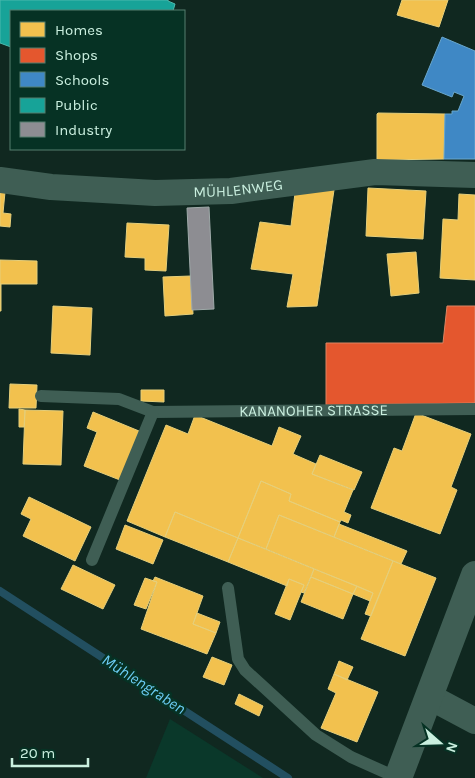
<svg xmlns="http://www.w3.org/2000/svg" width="475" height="778" font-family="Karla,sans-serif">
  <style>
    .built { fill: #0a382a }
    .homes { fill: #f2c14e; stroke: #e6cf7a }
    .shops { fill: #e4572e; stroke: #dc8563 }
    .schools { fill: #3f88c5; stroke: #69a7cd }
    .public { fill: #17a398; stroke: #4dbaad }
    .industry { fill: #8d8d92; stroke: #9faaa9 }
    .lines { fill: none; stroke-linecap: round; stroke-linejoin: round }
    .stream { stroke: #224f60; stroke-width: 8 }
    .lane { stroke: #3f5e54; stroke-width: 12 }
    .street { stroke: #3f5e54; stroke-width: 26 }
    .secondary { stroke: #3f5e54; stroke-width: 28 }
    .labels { text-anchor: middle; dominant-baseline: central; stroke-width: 5; stroke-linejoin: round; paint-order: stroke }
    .street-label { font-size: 15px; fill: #caefdf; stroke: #063224 }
    .water-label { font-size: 16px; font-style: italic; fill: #6cccf4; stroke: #063224 }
  </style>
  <rect width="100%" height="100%" fill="#102820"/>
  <!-- built -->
  <path class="built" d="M170,719L263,778H146Z"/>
  <!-- homes -->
  <path class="homes" d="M402,0H448L439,27L397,15Z
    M378,113L445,114L444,159L380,160L377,159V114Z
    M368,188L426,191L423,239L366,236Z
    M334,190L317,306L287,307L293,274L251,269L260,222L291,226L295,193Z
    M0,192H5L3,213L11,214L10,227L0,226Z
    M459,194L475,195V280L440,278L443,219L458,220Z
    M127,223L169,225L166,271L145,270V258L125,257Z
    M416,252L419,293L391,296L387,254Z
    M0,260L37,261V284H0Z
    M191,276L193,314L165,316L163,277Z
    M0,284H1V311H0Z
    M53,306L92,308L90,355L51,353Z
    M10,384L37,385L36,408H9Z
    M141,390H164V402L141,401Z
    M19,409L25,410L24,427H19Z
    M25,410L63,411L61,465L23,464Z
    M93,412L139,431L120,480L84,466L97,432L87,428Z
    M416,413L471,434L451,487L457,490L440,534L371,508L394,448L402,451Z
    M195,415L272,446L279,427L301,436L293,454L316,464L312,474L353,490L344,512L351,515L348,523L341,520L340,522L289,501L291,494L261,481L238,538L175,512L165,537L127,521L166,425L188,434Z
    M320,455L362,472L354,490L312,474Z
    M261,481L291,494L289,501L340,522L334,537L279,515L266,549L238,538Z
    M29,497L91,527L75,561L23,536L31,519L21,514Z
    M175,512L238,538L228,562L165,537Z
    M279,515L393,561L371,616L365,614L373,593L266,549Z
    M339,524L407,551L401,564L334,537Z
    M125,525L163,540L153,564L116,549Z
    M238,538L314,569L304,593L301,592L304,585L289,579L287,586L228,562Z
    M393,561L436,578L405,656L361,639Z
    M73,565L115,585L103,609L61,589Z
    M314,569L357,586L353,594L311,577Z
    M155,577L203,596L193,624L216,633L207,654L141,629L157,582L153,581Z
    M311,577L353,594L343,619L301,602Z
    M145,578L157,582L146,609L134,605Z
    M289,579L304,585L290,620L275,614Z
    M357,586L373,593L370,601L353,594Z
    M197,613L220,622L216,633L193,624Z
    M212,657L232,665L224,685L203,677Z
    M339,661L353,667L347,680L334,674Z
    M334,674L378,692L357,742L321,728L336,693L328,689Z
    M239,694L263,706L259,716L235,704Z"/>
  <!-- shops -->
  <path class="shops" d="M447,306H475V403L326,405V343H443Z"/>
  <!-- schools -->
  <path class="schools" d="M442,37L475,51V159H444L445,114H452V111H458L464,96L454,92L452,97L422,85Z"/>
  <!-- public -->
  <path class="public" d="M0,0H168V1L175,4L173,11H11V47L0,43Z"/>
  <!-- industry -->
  <path class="industry" d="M209,207L214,309L192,310L187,208Z"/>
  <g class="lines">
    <!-- stream -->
    <path class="stream" d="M0,591L288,778"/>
    <!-- lane -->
    <g class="lane">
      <path id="s1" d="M41,396L119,399L153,412L475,409"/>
      <path d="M92,560L153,412"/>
      <path d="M228,588L238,659L245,670L316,735L351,757L398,778"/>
    </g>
    <!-- street -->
    <g class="street">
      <path id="s2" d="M0,180L51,187L155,193L231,191L375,172L475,175"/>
      <path d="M430,697L475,721"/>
    </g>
    <!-- secondary -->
    <path class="secondary" d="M398,778L475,575"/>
  </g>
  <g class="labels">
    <!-- street labels -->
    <g class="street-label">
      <text stroke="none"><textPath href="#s2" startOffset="239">MÜHLENWEG</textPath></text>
      <text stroke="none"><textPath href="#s1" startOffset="275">KANANOHER STRASSE</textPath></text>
    </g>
    <!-- water labels -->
    <g class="water-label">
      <text transform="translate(144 684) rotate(33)">Mühlengraben</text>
    </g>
  </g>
  <!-- legend -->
  <rect x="10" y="10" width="175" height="140" fill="#063224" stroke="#547e6f"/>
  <rect x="20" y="22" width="25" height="15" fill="#f2c14e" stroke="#547e6f"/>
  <text x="55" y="35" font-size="15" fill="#caefdf">Homes</text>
  <rect x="20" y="48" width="25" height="15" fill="#e4572e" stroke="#547e6f"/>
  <text x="55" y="60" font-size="15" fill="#caefdf">Shops</text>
  <rect x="20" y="72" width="25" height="15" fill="#3f88c5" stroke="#547e6f"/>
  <text x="55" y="85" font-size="15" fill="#caefdf">Schools</text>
  <rect x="20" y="98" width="25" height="15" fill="#17a398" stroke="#547e6f"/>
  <text x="55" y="110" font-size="15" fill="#caefdf">Public</text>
  <rect x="20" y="122" width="25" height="15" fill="#8d8d92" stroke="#547e6f"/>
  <text x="55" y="135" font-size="15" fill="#caefdf">Industry</text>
  <!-- north arrow -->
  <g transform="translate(440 743) rotate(110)" stroke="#063224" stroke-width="4" paint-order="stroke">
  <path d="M0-4L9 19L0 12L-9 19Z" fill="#caefdf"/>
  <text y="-8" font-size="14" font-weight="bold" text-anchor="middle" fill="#caefdf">N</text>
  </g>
  <!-- scale -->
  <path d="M12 758v8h76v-8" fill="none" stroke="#caefdf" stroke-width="2.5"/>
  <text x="20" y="758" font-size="15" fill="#caefdf" stroke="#063224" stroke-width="4" paint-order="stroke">20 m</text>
</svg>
